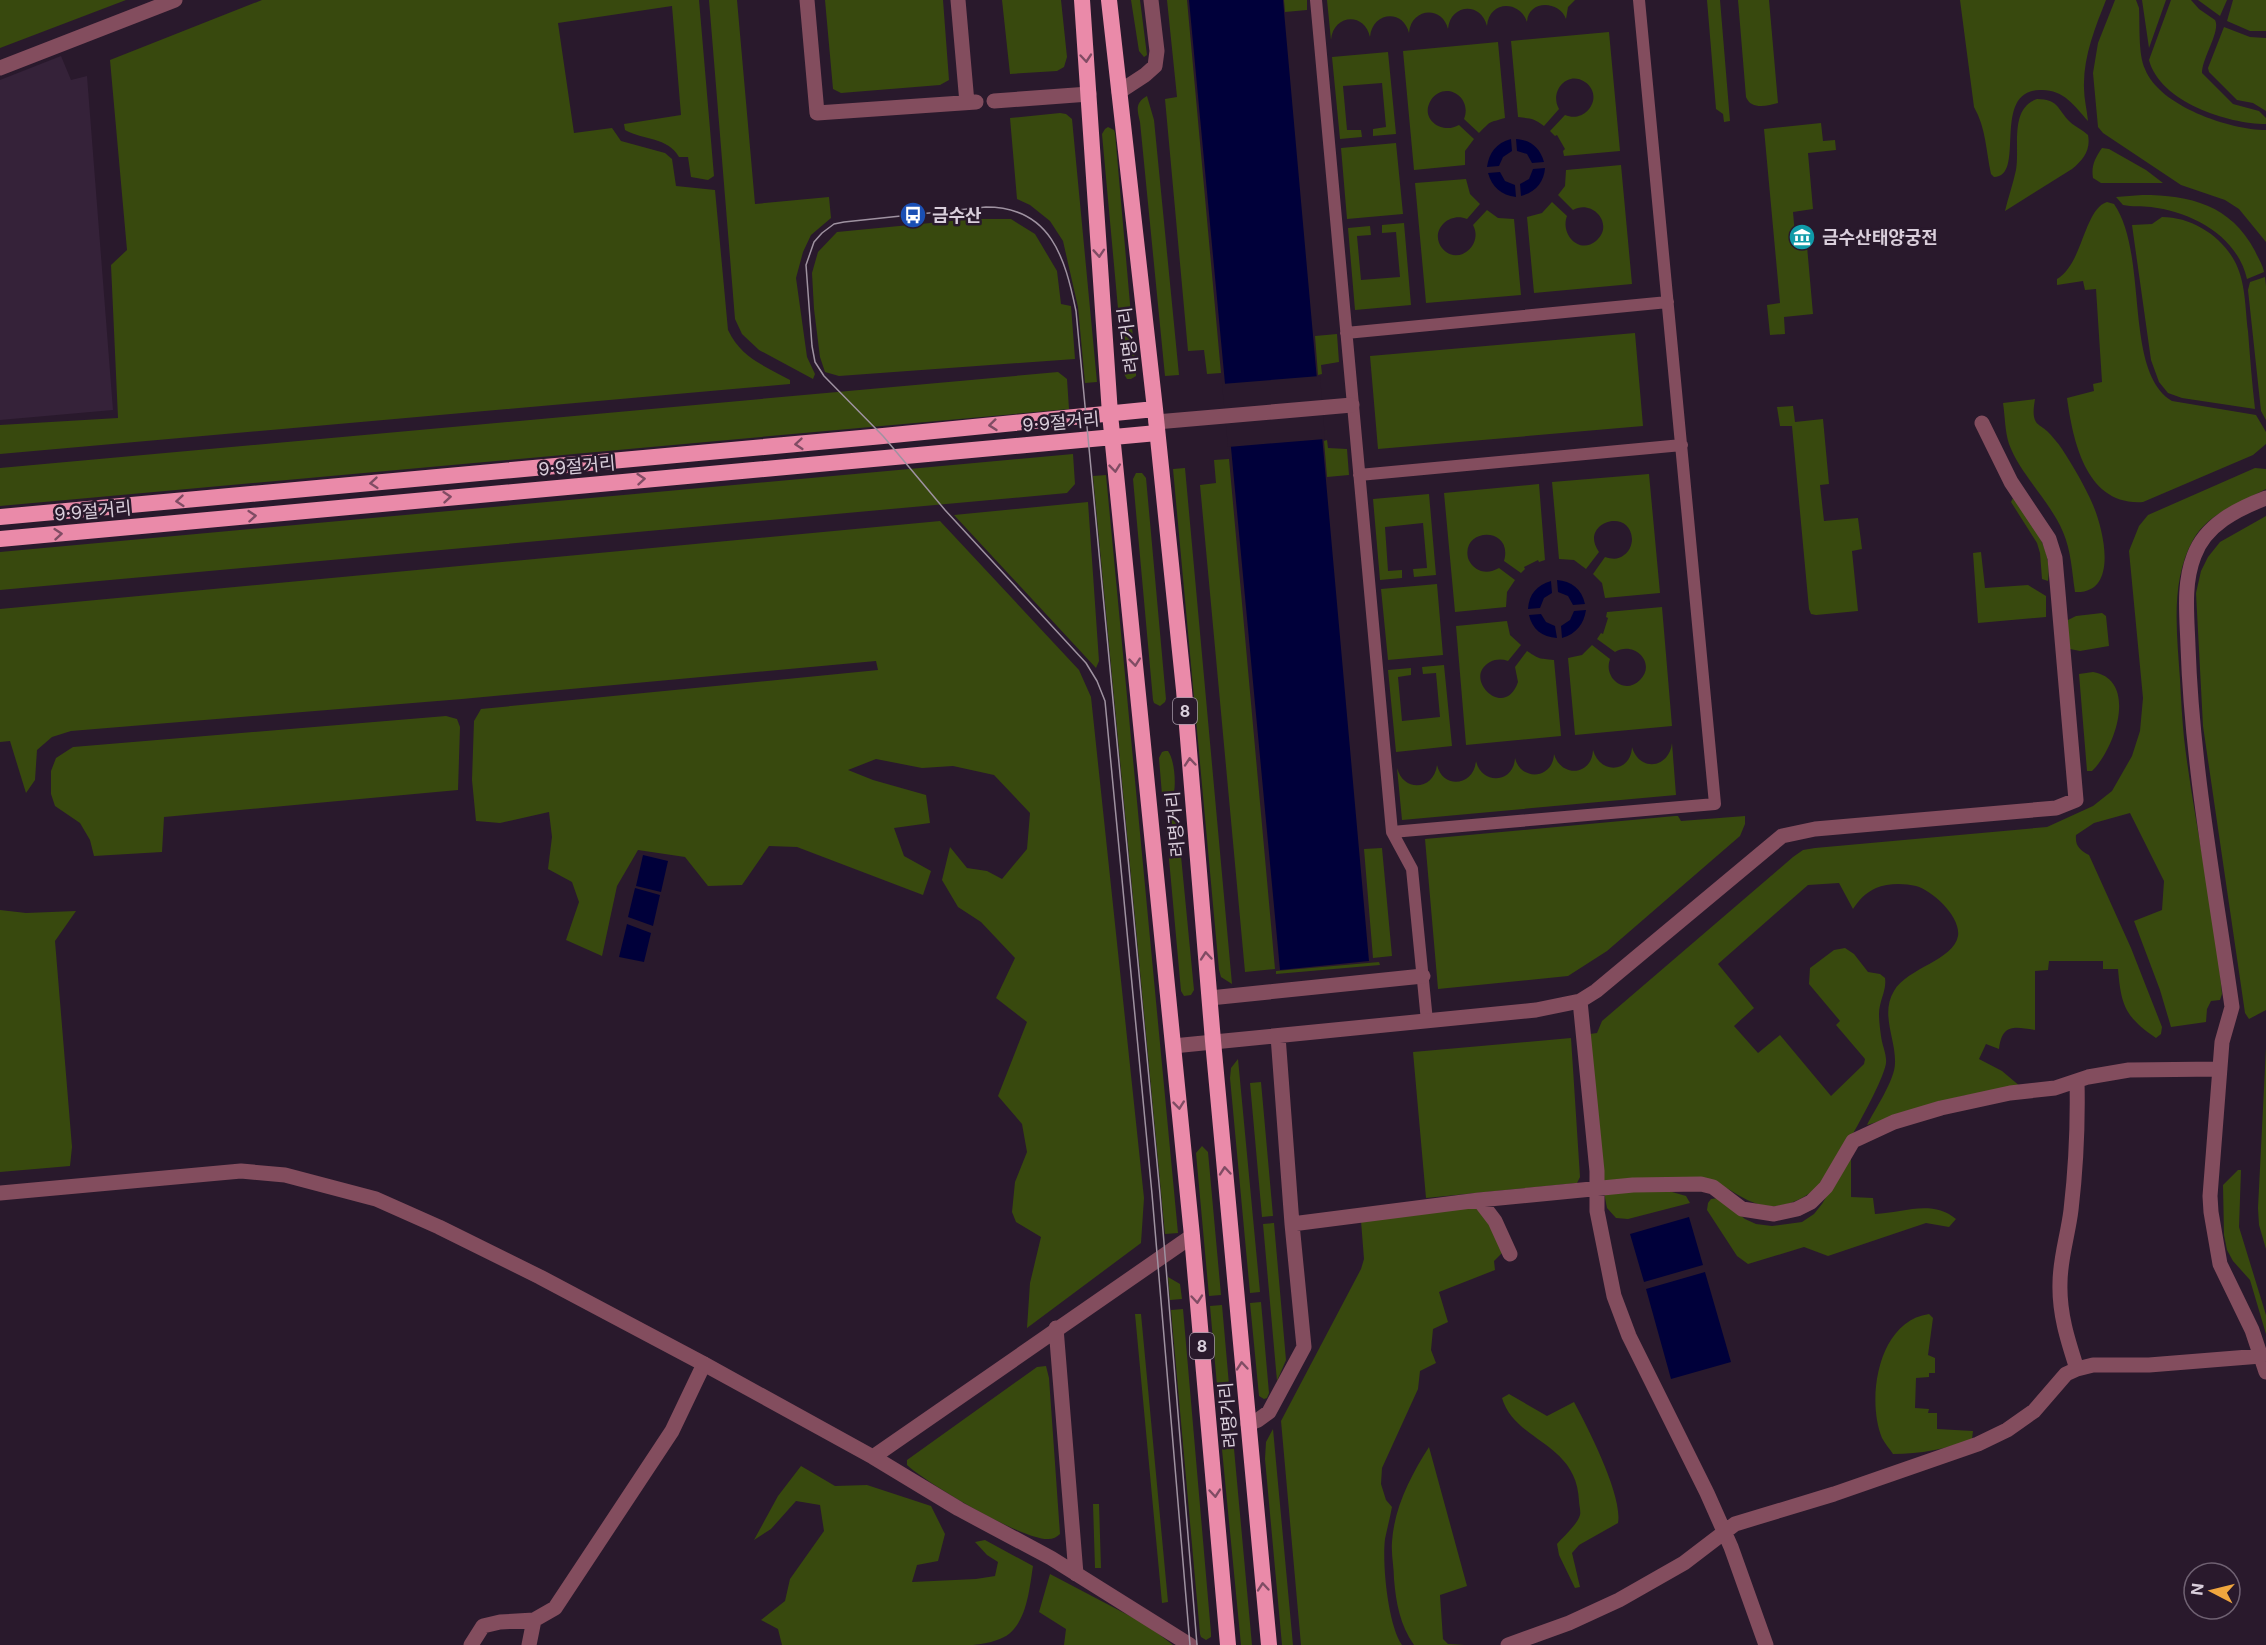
<svg xmlns="http://www.w3.org/2000/svg" width="2266" height="1645" font-family="Inter,'Noto Sans KR',sans-serif">
  <style>
    .built { fill: #352239 }
    .green { fill: #38490e }
    .water { fill: #00003a }
    .pier { fill: #29192c }
    .lines { fill: none; stroke-linecap: round; stroke-linejoin: round }
    .pedestrian { stroke: #834d5e; stroke-width: 12 }
    .minor { stroke: #834d5e; stroke-width: 15 }
    .tertiary { stroke: #834d5e; stroke-width: 15 }
    .trunk { stroke: #ea8aa9; stroke-width: 16 }
    .tram { stroke: #9f92a1; stroke-width: 1.5 }
    .oneway { stroke: #804c64 }
    .labels { text-anchor: middle; dominant-baseline: central; stroke-width: 5; stroke-linejoin: round; paint-order: stroke }
    .shield { fill: #29192c; stroke: #a498a6; stroke-width: 1.5 }
    .shield-label { font-size: 16px; font-weight: bold; fill: #d9cedb }
    .poi-label { font-size: 18px; font-weight: bold; fill: #d9cedb; stroke: #29192c; text-anchor: start }
    .street-label { font-size: 18px; fill: #d9cedb; stroke: #29192c }
  </style>
  <rect width="100%" height="100%" fill="#29192c"/>
  <!-- built -->
  <path class="built" d="M61,56L71,80L87,76L113,410L0,420V80Z"/>
  <!-- green -->
  <path class="green" d="M0,0H126L0,48Z
    M262,0H699L714,176L708,180L691,177L688,157H679C668,137 643,140 625,130L624,124L681,115L672,6L558,23L574,133L612,128L621,141L665,153L672,159L676,186L715,190L728,330C741,358 765,366 790,380V384L0,454V425L118,418L111,265L127,250L110,60Z
    M709,0H737L755,204L829,197L831,218L811,235L803,252L796,278L807,357L815,374L813,379L759,350L742,334L735,319Z
    M825,0H943L949,80L940,85L841,93L833,89Z
    M1002,0H1061L1067,57L1064,67L1057,71L1010,74Z
    M1131,0H1140L1147,55L1144,57L1139,51Z
    M1167,0H1187L1221,373L1207,374L1204,350L1188,351L1165,99L1177,97Z
    M1284,0H1307V10L1285,12Z
    M1327,0H1575L1568,7L1566,19C1559,0 1528,0 1527,22C1520,0 1489,0 1487,26C1481,1 1450,4 1448,29C1442,5 1411,8 1409,33C1403,8 1372,12 1370,37C1364,11 1333,15 1331,40Z
    M1707,0H1720L1730,121L1724,122L1723,114L1716,109Z
    M1738,0H1769L1778,103C1767,106 1751,110 1746,97Z
    M1960,0H2106C2095,28 2083,57 2084,88C2084,99 2087,110 2088,121C2074,105 2063,89 2040,90C1990,91 2027,177 1994,177L1991,174C1986,151 1986,128 1974,107Z
    M2115,0H2136L2139,8C2140,25 2138,54 2145,69C2159,106 2230,130 2266,130V242L2239,209L2225,200L2181,185L2103,133L2098,127L2093,73L2098,43Z
    M2142,0H2166L2149,48Z
    M2171,0H2191L2199,9L2215,20C2221,31 2202,58 2202,73L2233,104L2259,111L2266,118V124C2228,124 2160,102 2149,60Z
    M2198,0H2227L2220,16Z
    M2233,0H2266V31H2250L2227,21Z
    M2224,27L2250,37L2266,38V111L2253,103L2237,100L2209,72L2208,68Z
    M1609,32L1620,151L1564,156L1563,151L1565,149L1557,135L1555,136L1550,131L1565,115C1586,124 1605,96 1585,82C1567,70 1549,92 1559,109L1544,126C1533,118 1532,119 1518,117L1511,41Z
    M1498,42L1505,118C1488,123 1492,120 1479,133L1464,119C1473,96 1444,80 1431,100C1419,119 1442,135 1459,125L1474,139L1465,151V165L1414,170L1403,51Z
    M1388,52L1396,134L1373,136V129L1386,127L1382,83L1343,86L1347,130H1361L1362,137L1340,139L1332,57Z
    M1147,96L1154,120L1179,375L1165,376L1140,122C1137,109 1135,103 1147,96Z
    M2037,99C2058,100 2056,106 2068,120C2073,126 2082,129 2088,135C2091,150 2083,160 2072,169L2005,211C2008,198 2013,184 2016,170C2020,147 2009,109 2037,99Z
    M1060,113L1066,114L1072,119L1097,382L1085,383L1078,307L1063,241L1050,221L1030,205L1017,199L1010,118Z
    M1821,123L1823,141L1835,140L1836,150L1808,153L1813,209L1793,212L1796,247L1807,246L1813,314L1784,317L1785,334L1770,335L1767,305L1780,303L1764,129Z
    M1108,127L1114,130L1115,133L1136,372V376L1131,379H1127L1124,374L1102,134L1105,129Z
    M1396,143L1403,214L1347,219L1341,148Z
    M2102,148L2109,149L2146,170L2163,183H2101L2093,178C2091,166 2095,158 2102,148Z
    M1621,165L1632,284L1534,293L1527,217L1542,213L1552,202L1567,216C1560,234 1579,255 1596,241C1615,225 1593,199 1573,210L1558,195L1565,186L1566,170Z
    M1466,179L1470,194L1480,204L1467,219C1449,211 1429,231 1442,248C1457,267 1484,245 1473,225L1487,210L1498,218L1514,219L1521,295L1426,303L1415,183Z
    M2142,195C2190,195 2231,205 2255,251C2258,258 2263,265 2264,272L2247,279C2237,235 2191,212 2151,207C2142,206 2132,207 2123,205L2116,197Z
    M2107,202L2114,204C2149,254 2123,372 2172,401L2256,415L2266,432V444L2253,455L2143,502C2086,506 2073,441 2067,398L2094,391L2093,384L2102,382L2096,289L2085,290L2083,281L2057,285V279C2083,264 2084,209 2107,202Z
    M2162,217C2191,217 2220,235 2234,260C2246,281 2245,308 2248,331C2250,357 2252,383 2255,409L2182,398L2168,393L2159,382L2151,360L2132,225L2152,224Z
    M972,219H1011L1035,234L1057,271L1061,304L1071,306L1075,359L839,376L825,372L820,357L814,309L812,273L818,252L837,232Z
    M1404,223L1411,305L1355,310L1348,228L1370,226L1371,235L1357,236L1361,280L1400,277L1396,232L1382,233V225Z
    M2265,277L2266,286V420L2261,411L2248,290L2250,282Z
    M1635,333L1643,426L1378,449L1370,356Z
    M1337,334L1339,362L1321,365L1322,374L1318,375L1315,336Z
    M1058,372L1067,379L1069,409L0,506V468Z
    M2035,399C2034,406 2032,416 2036,422C2038,425 2044,428 2047,431C2052,436 2058,443 2062,449C2073,466 2085,486 2093,505C2104,531 2119,594 2075,592C2072,572 2071,550 2063,532C2050,501 2020,474 2009,444C2005,432 2005,416 2003,403Z
    M1793,406L1795,422L1823,419L1829,484L1820,485L1824,521L1858,518L1862,549L1852,551L1858,611L1816,615L1811,614L1809,609L1792,426H1780L1777,407Z
    M1327,440L1328,448L1347,449L1349,475L1327,477L1324,441Z
    M1073,454L1075,484L1067,493L0,590V552Z
    M1229,459L1275,969L1245,972L1200,485L1216,483L1214,460Z
    M1185,468L1232,984L1221,977L1219,970L1173,469Z
    M2255,468L2266,469V489C2241,502 2207,514 2193,540C2170,581 2177,634 2180,679C2181,698 2182,718 2184,738C2194,824 2215,908 2222,994L2220,1000L2211,1001L2207,1009L2206,1022L2171,1027L2160,990L2134,921L2162,910L2164,881L2130,813L2094,823L2076,835C2075,846 2080,850 2089,855L2131,948L2162,1027L2161,1034L2156,1038C2125,1017 2121,1005 2118,969H2103V961H2049L2048,970L2035,971V1030C2015,1027 2002,1023 1999,1049L1986,1044L1979,1059L2002,1071L2021,1087L1962,1096L1867,1125C1875,1109 1895,1080 1895,1063C1896,1039 1880,1014 1894,991C1907,968 1954,960 1958,936C1961,917 1933,891 1916,886C1904,883 1887,883 1876,888C1865,893 1859,900 1853,909L1839,883L1808,885L1718,964L1754,1008L1734,1026L1758,1053L1780,1035L1831,1096L1864,1064L1865,1059L1836,1025L1840,1021L1809,984L1810,968L1834,950L1845,948L1854,954L1868,972L1880,974L1885,978C1887,990 1879,1001 1879,1014C1879,1021 1880,1029 1881,1036C1882,1045 1887,1055 1886,1063C1884,1082 1834,1170 1821,1184C1808,1196 1794,1204 1777,1206C1749,1208 1734,1189 1710,1180L1603,1183L1590,1034L1597,1033L1602,1021L1793,857L1803,850L1815,848L2047,827L2093,806L2112,791L2132,756L2140,731L2143,698L2129,551L2139,526L2148,515Z
    M1136,473H1142L1146,478L1166,699L1165,702L1160,706L1154,703L1153,700L1133,479Z
    M1649,474L1660,593L1605,598L1602,583L1593,574L1605,557C1612,559 1618,560 1624,555C1629,552 1632,545 1632,539C1630,506 1578,523 1599,552L1586,569L1574,560L1559,559L1552,482Z
    M1106,475L1178,1233L1165,1234L1093,476Z
    M1539,484L1545,560L1539,562L1538,560L1524,567L1525,569L1521,573L1504,561C1514,526 1461,527 1468,558C1470,564 1475,569 1481,571C1488,573 1493,571 1499,568L1515,580L1507,592L1506,607L1455,612L1444,493Z
    M1429,494L1436,575L1414,577L1413,569L1427,568L1423,523L1385,527L1388,571L1402,570V578L1380,580L1373,499Z
    M2013,498C2031,523 2053,548 2048,581L2042,579L2040,553L2037,543L2011,502Z
    M1088,502L1099,661L1096,668L954,515Z
    M2266,516V1010L2249,1019L2245,1013L2203,726L2196,593L2201,571L2208,557L2220,542Z
    M940,521L1079,670L1091,697L1144,1198L1141,1243L1027,1328L1030,1283L1041,1237L1016,1222L1012,1212L1015,1182L1027,1152L1022,1124L998,1096L1027,1022L996,998L1015,958L981,922L958,907L942,880L950,847L967,868L987,871L1002,879L1027,849L1030,813L994,775L953,766L922,768L876,759L848,770L873,780L926,795L930,823L894,828L904,856L931,871L923,895L797,847L769,846L742,885L708,886L685,857L638,850L617,886L602,956L566,940L579,902L572,882L548,869L552,837L549,812L500,823L476,821L472,780L474,721L481,709L878,670L876,661L462,699L71,731L52,737L37,750L35,780L26,793L10,741L0,742V609Z
    M1981,552L1985,588L2028,585L2046,596V617L1978,623L1973,553Z
    M1437,584L1443,655L1388,660L1381,589Z
    M1662,607L1672,726L1575,735L1568,658L1582,655L1592,645L1610,659C1603,677 1624,696 1640,680C1657,663 1634,640 1615,652L1597,639L1601,633L1603,634L1608,618L1606,617L1607,612Z
    M2102,613L2106,616L2109,646L2080,651L2070,649L2066,621L2076,616Z
    M1507,621L1510,635L1521,645L1508,661C1502,659 1496,659 1490,662C1461,678 1505,721 1518,682L1515,667L1527,651C1541,660 1538,658 1554,660L1561,736L1466,745L1456,626Z
    M1444,665L1452,746L1396,752L1388,670L1411,668V675L1398,677L1402,721L1440,717L1436,673L1423,674L1422,667Z
    M2093,672C2139,680 2115,749 2092,771H2087L2079,674Z
    M446,716L457,719L460,727L458,790L164,817L162,852L94,856L90,840L80,823L55,806L51,794V771L56,758L73,747Z
    M1672,743L1676,795L1402,820L1397,768C1404,793 1434,790 1437,765C1443,790 1474,786 1476,761C1482,786 1514,783 1515,758C1521,782 1553,779 1554,754C1561,778 1592,776 1593,750C1600,775 1631,773 1632,747C1639,772 1669,769 1672,743Z
    M1165,751H1168C1175,760 1177,790 1172,799L1169,801L1163,798L1162,795L1159,758L1162,752Z
    M1675,816H1678L1681,821L1745,816V824L1740,836L1607,951L1568,976L1438,989L1425,839Z
    M1171,819L1175,820L1178,825L1194,990L1191,995L1184,996L1181,991L1166,826V823Z
    M1382,848L1392,956L1373,958L1364,849Z
    M0,910L26,913L76,911L55,941L72,1147L70,1166L0,1172Z
    M1379,962L1380,965L1276,974V971Z
    M1571,1038L1580,1177L1577,1183L1426,1198L1413,1052Z
    M2266,1048V1249L2259,1225L2258,1208Z
    M1238,1059L1260,1292L1250,1293L1230,1078L1231,1068Z
    M1261,1082L1273,1216L1262,1217L1250,1083Z
    M1202,1146L1208,1152L1221,1295L1209,1296L1196,1153Z
    M1851,1155V1197L1873,1198L1875,1214C1903,1213 1932,1199 1956,1219L1949,1227L1926,1223L1828,1256L1804,1247L1748,1264L1737,1256L1707,1210L1708,1203L1711,1199L1719,1198L1745,1219L1756,1224L1772,1226L1802,1222L1814,1214L1822,1204Z
    M2238,1170H2241L2239,1227L2266,1315V1334L2250,1280L2233,1261L2227,1250L2224,1235L2223,1185Z
    M1656,1191L1672,1192L1686,1196L1690,1203L1628,1219L1616,1218L1607,1208L1604,1193Z
    M1474,1206C1489,1211 1497,1239 1503,1252L1494,1261L1495,1270L1439,1292L1448,1322L1433,1329L1431,1350L1436,1363L1420,1371L1418,1389L1382,1468L1381,1484L1386,1500L1392,1507C1390,1518 1387,1529 1385,1539C1382,1564 1388,1625 1402,1645H1301L1281,1421L1361,1269L1364,1259L1361,1221Z
    M1274,1223L1286,1360L1277,1381L1263,1224Z
    M1168,1277L1180,1284L1182,1299L1170,1300Z
    M1261,1302L1269,1393L1267,1398L1264,1399L1259,1396L1250,1303Z
    M1222,1305L1230,1396L1228,1402L1225,1403L1218,1397L1210,1306Z
    M1183,1309L1211,1633V1637L1206,1640L1201,1637L1200,1634L1171,1310Z
    M1135,1314H1141L1168,1602L1162,1603Z
    M1929,1314L1933,1318L1928,1355L1935,1358V1373H1929V1377L1916,1378L1915,1408L1929,1409L1928,1413H1937V1429L1973,1431L1972,1439C1946,1449 1921,1454 1893,1454C1890,1449 1885,1444 1882,1438C1866,1399 1878,1321 1929,1314Z
    M1046,1366L1049,1378L1060,1534C1057,1537 1053,1539 1048,1539C1022,1540 928,1484 907,1465V1460L1037,1367Z
    M1509,1394L1547,1416L1574,1402C1588,1428 1623,1496 1618,1523L1579,1545L1572,1553L1580,1587L1575,1588L1574,1586L1559,1555L1557,1544C1563,1537 1577,1525 1580,1515C1581,1511 1579,1505 1579,1501C1577,1442 1515,1442 1502,1398Z
    M1223,1423H1228L1232,1427L1252,1645H1241L1220,1429Z
    M1273,1429L1293,1645H1282L1265,1459L1266,1442Z
    M1429,1447L1467,1586L1440,1595L1443,1639L1448,1644L1465,1645H1414C1400,1625 1396,1603 1394,1579C1394,1567 1391,1554 1392,1542C1394,1508 1411,1475 1429,1447Z
    M801,1466L835,1486L867,1485L931,1506L945,1534L938,1561L917,1565L912,1582L976,1579L995,1576L998,1562L987,1555L975,1542L985,1540L1033,1566C1029,1592 1026,1632 997,1640C989,1643 981,1644 973,1645H782L778,1629L761,1620L785,1601L790,1579L824,1531L820,1505L796,1501L771,1529L754,1540L778,1496Z
    M1093,1504H1099L1101,1568H1095Z
    M1050,1574L1147,1625L1173,1645H1064L1066,1629L1039,1612Z"/>
  <!-- water -->
  <path class="water" d="M1189,0H1283L1369,961L1280,970Z
    M1511,139L1512,151L1503,157L1499,166L1487,167C1489,153 1496,143 1511,139Z
    M1516,139C1531,140 1540,148 1544,162L1532,163L1527,154L1517,151Z
    M1545,168C1544,182 1536,192 1521,196L1520,184L1529,179L1533,169Z
    M1500,172L1505,181L1515,185L1516,197C1501,195 1492,187 1488,173Z
    M1557,580C1571,581 1582,589 1585,604L1573,605L1568,596L1558,592Z
    M1551,581L1552,593L1544,598L1540,608L1528,609C1529,594 1537,585 1551,581Z
    M1586,610C1584,624 1576,634 1562,638L1561,626L1570,620L1574,611Z
    M1541,614L1546,622L1555,626L1557,638C1542,637 1532,629 1529,615Z
    M643,855L668,861L661,892L636,886Z
    M635,888L660,895L653,926L628,917Z
    M627,924L651,933L644,962L619,957Z
    M1689,1217L1703,1265L1644,1282L1630,1234Z
    M1705,1272L1731,1362L1671,1379L1646,1289Z"/>
  <!-- pier -->
  <path class="pier" d="M1320,376L1325,439L1228,447L1222,384Z"/>
  <g class="lines">
    <!-- pedestrian -->
    <path class="pedestrian" d="M1316,0L1392,832L1412,869L1427,1021
      M1346,333L1668,302
      M1359,475L1682,445
      M1392,832L1715,804L1639,0"/>
    <!-- minor -->
    <path class="minor" d="M807,0L817,113L976,102
      M958,0L967,103
      M1119,92L1145,75L1155,66L1157,51L1151,0
      M994,101L1089,94
      M1156,422L1352,405
      M2266,498C2237,509 2205,525 2194,556C2183,584 2187,616 2188,646C2192,767 2215,887 2232,1007L2222,1042L2210,1196L2211,1212L2220,1264L2252,1330L2266,1372
      M1210,998L1423,976
      M1580,1001L1597,1171V1211L1614,1296L1629,1336L1707,1493L1731,1547L1766,1645
      M1173,1046L1536,1010L1580,1001L1596,991L1782,836L1815,829L2056,808L2076,800L2055,558L2049,539L2011,482L1982,423
      M2077,1081C2078,1124 2076,1167 2071,1210C2068,1235 2060,1258 2060,1283C2059,1314 2068,1341 2077,1369
      M1479,1200L1495,1221L1510,1254
      M1292,1224L1479,1200L1633,1185L1701,1184L1713,1187L1742,1209L1774,1214L1797,1209L1811,1202L1826,1187L1853,1141L1894,1122L1941,1108L2010,1093L2055,1088L2088,1077L2129,1070L2220,1069
      M1248,1424L1258,1420L1269,1412L1304,1347L1292,1224L1278,1036
      M471,1645L483,1626L500,1622L534,1620L555,1608L672,1431L704,1364
      M529,1645L534,1620
      M1508,1645L1569,1623L1619,1600L1684,1563L1735,1524L1834,1494L1978,1444L2007,1430L2034,1411L2066,1374L2077,1369L2093,1365H2149L2261,1356"/>
    <!-- tertiary -->
    <path class="tertiary" d="M0,68L175,0
      M0,1193L241,1171L285,1175L376,1199L439,1227L540,1277L704,1364L873,1457L959,1509L1051,1558L1190,1645
      M1056,1328L1076,1574
      M873,1457L1192,1236"/>
    <!-- trunk -->
    <path class="trunk" d="M1082,0L1110,414L1192,1236L1228,1645
      M1109,0L1155,409L1184,690L1213,1041L1269,1645
      M0,517L883,436L1155,409
      M0,539L1157,433"/>
    <!-- tram -->
    <path class="tram" d="M1190,1645L1152,1194L1105,701L1097,681L1086,663L945,510L883,436L824,376L815,362L812,346L806,265L814,242L822,233L834,224L844,222L986,207C1051,207 1065,258 1076,311L1160,1194L1197,1645"/>
  </g>
  <!-- one-way arrows -->
  <defs><path id="oneway-chevron" d="M-2-3.5L2.5 0L-2 3.5" fill="none" stroke-width="1.6" stroke-linecap="round" stroke-linejoin="round" transform="scale(1.5)"/></defs>
  <g class="oneway">
    <use href="#oneway-chevron" transform="translate(1086 58) rotate(85)"/>
    <use href="#oneway-chevron" transform="translate(1099 253) rotate(86)"/>
    <use href="#oneway-chevron" transform="translate(993 425) rotate(174)"/>
    <use href="#oneway-chevron" transform="translate(799 444) rotate(175)"/>
    <use href="#oneway-chevron" transform="translate(1115 468) rotate(84)"/>
    <use href="#oneway-chevron" transform="translate(641 479) rotate(-5)"/>
    <use href="#oneway-chevron" transform="translate(374 483) rotate(175)"/>
    <use href="#oneway-chevron" transform="translate(447 497) rotate(-5)"/>
    <use href="#oneway-chevron" transform="translate(180 501) rotate(175)"/>
    <use href="#oneway-chevron" transform="translate(252 516) rotate(-5)"/>
    <use href="#oneway-chevron" transform="translate(58 534) rotate(-5)"/>
    <use href="#oneway-chevron" transform="translate(1135 662) rotate(84)"/>
    <use href="#oneway-chevron" transform="translate(1190 762) rotate(-95)"/>
    <use href="#oneway-chevron" transform="translate(1206 956) rotate(-95)"/>
    <use href="#oneway-chevron" transform="translate(1179 1105) rotate(84)"/>
    <use href="#oneway-chevron" transform="translate(1225 1171) rotate(-95)"/>
    <use href="#oneway-chevron" transform="translate(1197 1299) rotate(85)"/>
    <use href="#oneway-chevron" transform="translate(1242 1366) rotate(-95)"/>
    <use href="#oneway-chevron" transform="translate(1215 1493) rotate(85)"/>
    <use href="#oneway-chevron" transform="translate(1263 1587) rotate(-95)"/>
  </g>
  <!-- icons -->
  <defs>
    <symbol id="bus-disc" viewBox="-11 -11 22 22"><circle r="9.5" fill="#1a4fb4" stroke="#29192c"/><path d="M-5-6H5V4H4V6H2V4H-2V6H-4V4H-5ZM-3.5-4V0h7V-4ZM-3.5 1.2v1.5H-2V1.2ZM2 1.2v1.5H3.5V1.2Z" fill="#fff"/></symbol>
    <symbol id="museum-disc" viewBox="-11 -11 22 22"><circle r="9.5" fill="#0f9aa8" stroke="#29192c"/><path d="M0-6L6-3V-2H-6V-3ZM-5-1h2V3h-2ZM-1-1h2V3h-2ZM3-1h2V3H3ZM-6 4H6V6H-6Z" fill="#fff"/></symbol>
  </defs>
  <g fill-rule="evenodd">
    <use href="#bus-disc" x="898" y="200" width="30" height="30"/>
    <use href="#museum-disc" x="1787" y="222" width="30" height="30"/>
  </g>
  <g class="labels">
    <!-- shield labels -->
    <g class="shield">
      <rect x="1173" y="698" width="24" height="26" rx="4.5"/>
      <rect x="1190" y="1333" width="24" height="26" rx="4.5"/>
    </g>
    <g class="shield-label">
      <text x="1185" y="711">8</text>
      <text x="1202" y="1346">8</text>
    </g>
    <!-- poi labels -->
    <g class="poi-label">
      <text x="932" y="215">금수산</text>
      <text x="1822" y="237">금수산태양궁전</text>
    </g>
    <!-- street labels -->
    <g class="street-label">
      <text transform="translate(1128 340) rotate(-97)">려명거리</text>
      <text transform="translate(1061 422) rotate(-5)">9·9절거리</text>
      <text transform="translate(577 466) rotate(-5)">9·9절거리</text>
      <text transform="translate(93 511) rotate(-5)">9·9절거리</text>
      <text transform="translate(1175 824) rotate(-95)">려명거리</text>
      <text transform="translate(1228 1415) rotate(-95)">려명거리</text>
    </g>
  </g>
  <!-- north arrow -->
  <g transform="translate(2212 1591) rotate(277)"><circle r="28" fill="#29192c" stroke="#6f6172" stroke-width="1.5"/>
  <path d="M0-4.5L10 22L0 15L-10 22Z" fill="#f0a63e"/>
  <text y="-9" font-size="16" font-weight="bold" text-anchor="middle" fill="#d9cedb">N</text>
  </g>
</svg>
